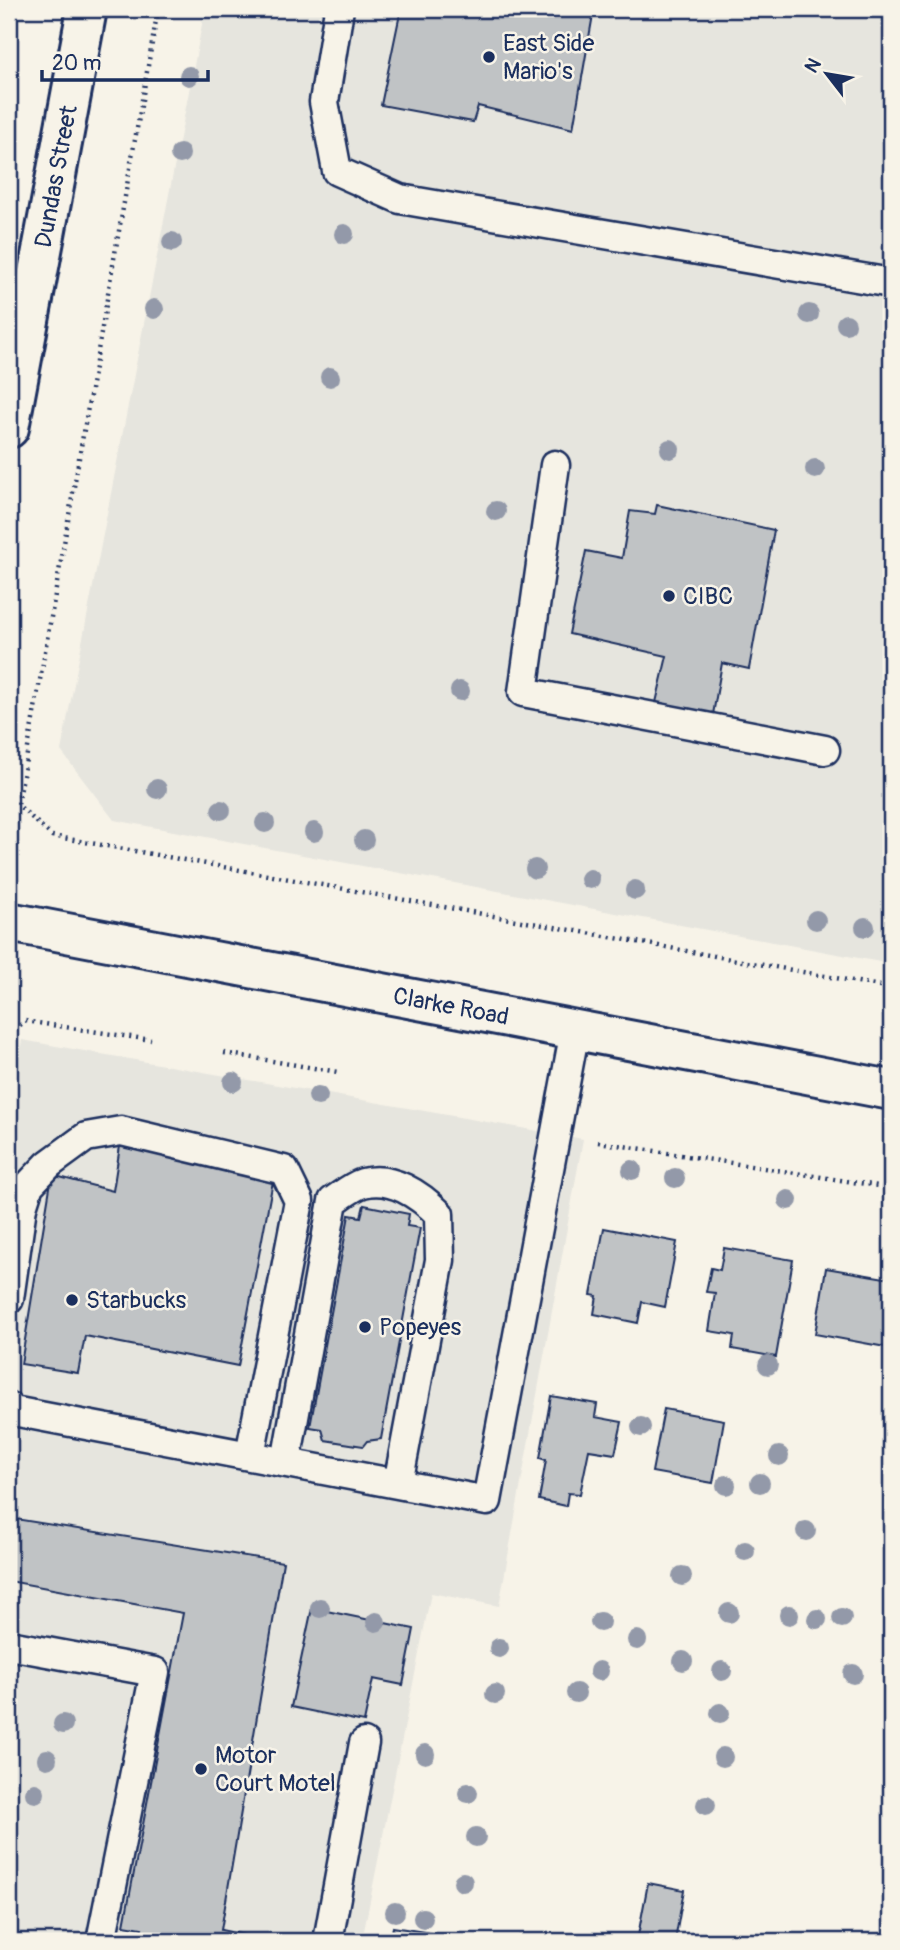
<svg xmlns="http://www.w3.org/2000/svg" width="900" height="1950" font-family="Pangolin,sans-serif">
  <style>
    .built { fill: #e6e5de }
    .building { fill: #c0c3c5; stroke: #1b2f5e; stroke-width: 2 }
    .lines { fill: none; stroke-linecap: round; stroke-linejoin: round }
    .lane-casing { stroke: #1b2f5e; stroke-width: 33 }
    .secondary-casing { stroke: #1b2f5e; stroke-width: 44 }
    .path { stroke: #1b2f5e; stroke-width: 4.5; stroke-dasharray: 2 5; stroke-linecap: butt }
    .lane { stroke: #f7f3e8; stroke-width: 28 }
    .secondary { stroke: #f7f3e8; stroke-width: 38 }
    .tree { fill: #9399a9 }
    .poi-dot { fill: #1b2f5e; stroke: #f7f3e8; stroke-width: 2.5 }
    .labels { text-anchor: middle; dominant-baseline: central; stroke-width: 5; stroke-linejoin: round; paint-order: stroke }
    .poi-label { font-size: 24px; fill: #1b2f5e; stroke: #f7f3e8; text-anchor: start }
    .street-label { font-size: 24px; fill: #1b2f5e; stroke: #f7f3e8 }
  </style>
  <rect width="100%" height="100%" fill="#f7f3e8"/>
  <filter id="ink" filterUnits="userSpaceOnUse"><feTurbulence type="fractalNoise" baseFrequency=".0143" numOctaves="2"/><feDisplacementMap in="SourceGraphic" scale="14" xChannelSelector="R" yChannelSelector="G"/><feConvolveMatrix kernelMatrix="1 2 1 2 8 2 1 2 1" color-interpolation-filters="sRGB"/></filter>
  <g filter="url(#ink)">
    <!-- built -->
    <path class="built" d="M205,9H891V964L114,820L61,751Z
      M22,1040L583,1139L499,1606L431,1593L362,1941H9V1115Z"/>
    <!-- building -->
    <path class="building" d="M401,9H594L573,129L478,106L473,122L381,105Z
      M657,505L774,530L749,669L722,663L711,726L654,711L667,656L569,634L586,551L622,558L630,511L655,514Z
      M120,1146L273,1181L238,1366L85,1336L78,1373L21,1364L52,1175L113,1191Z
      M364,1205L409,1214L407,1226L420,1228L381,1439L367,1441L363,1446L325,1440L322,1429L310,1427L349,1215L361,1217Z
      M604,1228L677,1242L665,1307L642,1302L638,1323L594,1314L597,1296L591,1295Z
      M724,1248L793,1260L776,1357L732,1349L734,1335L709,1331L715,1293L706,1292L711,1268L720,1270Z
      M826,1268L891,1279V1348L815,1334Z
      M551,1396L597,1404L595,1417L622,1422L615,1454L589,1450L580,1494L568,1493L566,1506L539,1500L546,1460L540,1458Z
      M664,1409L724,1420L713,1483L652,1472Z
      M9,1505V1518L283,1562L221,1930L274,1941H139L142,1928L124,1925L183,1613L9,1581Z
      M312,1608L414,1629L403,1685L373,1679L364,1722L291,1707Z
      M648,1883L684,1890L675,1941H637Z
      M393,1927L431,1933L429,1941H390Z
      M519,1936L548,1941H519Z"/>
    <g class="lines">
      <defs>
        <path id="lane" d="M339,9L324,102L337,171L400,199L891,283
          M555,465L523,692L825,750
          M9,1299L22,1207L29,1185L49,1164L86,1137L121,1131L284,1170L299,1201L250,1455
          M9,1407L13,1411L487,1501L575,1030
          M286,1462L333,1201C342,1195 353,1186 363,1183C391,1175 420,1195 439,1214L440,1260L398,1484
          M9,1645L155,1672L101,1941
          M328,1941L364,1743"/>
        <g id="secondary">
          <path id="s1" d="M9,428L87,9"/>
          <path id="s2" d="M9,922L891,1090"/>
        </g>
      </defs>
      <!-- lane casing -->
      <use href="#lane" class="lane-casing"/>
      <!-- secondary casing -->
      <use href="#secondary" class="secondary-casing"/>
      <!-- path -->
      <path class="path" d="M158,9L18,805L52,836L891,988
        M9,1034L25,1021L151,1040
        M224,1053L338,1072
        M598,1142L891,1188"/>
      <!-- lane -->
      <use href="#lane" class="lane"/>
      <!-- secondary -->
      <use href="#secondary" class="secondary"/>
    </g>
    <!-- trees -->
    <g class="tree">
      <circle cx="189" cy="76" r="10"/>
      <circle cx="180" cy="154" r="10"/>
      <circle cx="344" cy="234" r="10"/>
      <circle cx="172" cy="242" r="10"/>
      <circle cx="154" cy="309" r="10"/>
      <circle cx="809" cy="314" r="10"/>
      <circle cx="846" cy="324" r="10"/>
      <circle cx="330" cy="377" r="10"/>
      <circle cx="670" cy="449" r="10"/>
      <circle cx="815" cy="469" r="10"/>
      <circle cx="496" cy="511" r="10"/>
      <circle cx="460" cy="691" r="10"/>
      <circle cx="157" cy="789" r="10"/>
      <circle cx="221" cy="810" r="10"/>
      <circle cx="265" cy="823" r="10"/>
      <circle cx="314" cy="832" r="10"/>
      <circle cx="364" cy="840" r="10"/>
      <circle cx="535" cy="869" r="10"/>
      <circle cx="590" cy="879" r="10"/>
      <circle cx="635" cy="890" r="10"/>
      <circle cx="816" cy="920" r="10"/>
      <circle cx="865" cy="927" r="10"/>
      <circle cx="233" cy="1082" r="10"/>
      <circle cx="318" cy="1096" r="10"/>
      <circle cx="632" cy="1170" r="10"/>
      <circle cx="675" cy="1178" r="10"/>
      <circle cx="788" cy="1200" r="10"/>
      <circle cx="768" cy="1365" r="10"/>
      <circle cx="641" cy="1427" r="10"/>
      <circle cx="779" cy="1456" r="10"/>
      <circle cx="760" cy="1483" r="10"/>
      <circle cx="726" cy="1485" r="10"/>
      <circle cx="806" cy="1531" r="10"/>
      <circle cx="745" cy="1551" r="10"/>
      <circle cx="682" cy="1576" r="10"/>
      <circle cx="320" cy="1608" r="10"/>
      <circle cx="729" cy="1613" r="10"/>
      <circle cx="789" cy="1615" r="10"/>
      <circle cx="842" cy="1618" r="10"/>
      <circle cx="817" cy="1619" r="10"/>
      <circle cx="376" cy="1622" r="10"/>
      <circle cx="600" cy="1622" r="10"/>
      <circle cx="637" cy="1640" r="10"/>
      <circle cx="499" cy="1648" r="10"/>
      <circle cx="683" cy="1661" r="10"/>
      <circle cx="599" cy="1671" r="10"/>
      <circle cx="722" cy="1671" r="10"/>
      <circle cx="853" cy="1674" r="10"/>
      <circle cx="576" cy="1693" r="10"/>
      <circle cx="495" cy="1694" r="10"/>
      <circle cx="720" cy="1713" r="10"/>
      <circle cx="63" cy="1724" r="10"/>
      <circle cx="425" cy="1754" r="10"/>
      <circle cx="723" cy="1757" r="10"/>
      <circle cx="47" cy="1759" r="10"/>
      <circle cx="35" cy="1793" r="10"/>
      <circle cx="468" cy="1793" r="10"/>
      <circle cx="706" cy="1805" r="10"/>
      <circle cx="476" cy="1837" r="10"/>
      <circle cx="463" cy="1882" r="10"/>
      <circle cx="395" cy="1912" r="10"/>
      <circle cx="423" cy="1918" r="10"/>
    </g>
  </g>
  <!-- markers -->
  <g class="poi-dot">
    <circle cx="489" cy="57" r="7"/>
    <circle cx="669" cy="596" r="7"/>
    <circle cx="72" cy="1300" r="7"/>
    <circle cx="365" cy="1327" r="7"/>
    <circle cx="201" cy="1769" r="7"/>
  </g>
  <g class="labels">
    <!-- poi labels -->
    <g class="poi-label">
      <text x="503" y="43">East Side<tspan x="503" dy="28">Mario's</tspan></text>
      <text x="683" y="596">CIBC</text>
      <text x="86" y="1300">Starbucks</text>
      <text x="379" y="1327">Popeyes</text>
      <text x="215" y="1755">Motor<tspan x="215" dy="28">Court Motel</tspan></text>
    </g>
    <!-- street labels -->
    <g class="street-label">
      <text stroke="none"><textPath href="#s1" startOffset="256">Dundas Street</textPath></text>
      <text stroke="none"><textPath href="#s2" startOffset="450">Clarke Road</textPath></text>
    </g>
  </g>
  <!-- margin -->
  <rect width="900" height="1950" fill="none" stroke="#f7f3e8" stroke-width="35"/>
  <rect x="18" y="18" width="865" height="1915" fill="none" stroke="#1b2f5e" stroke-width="2.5" filter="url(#ink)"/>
  <!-- north arrow -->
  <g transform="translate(827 74) rotate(301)" stroke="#f7f3e8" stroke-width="5" paint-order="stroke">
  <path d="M0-5L12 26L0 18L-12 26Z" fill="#1b2f5e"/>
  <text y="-10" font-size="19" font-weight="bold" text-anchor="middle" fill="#1b2f5e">N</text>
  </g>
  <!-- scale -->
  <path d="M42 70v10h166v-10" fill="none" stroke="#1b2f5e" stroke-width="3.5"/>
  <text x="52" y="70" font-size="21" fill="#1b2f5e" stroke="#f7f3e8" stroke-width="5" paint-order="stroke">20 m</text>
</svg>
